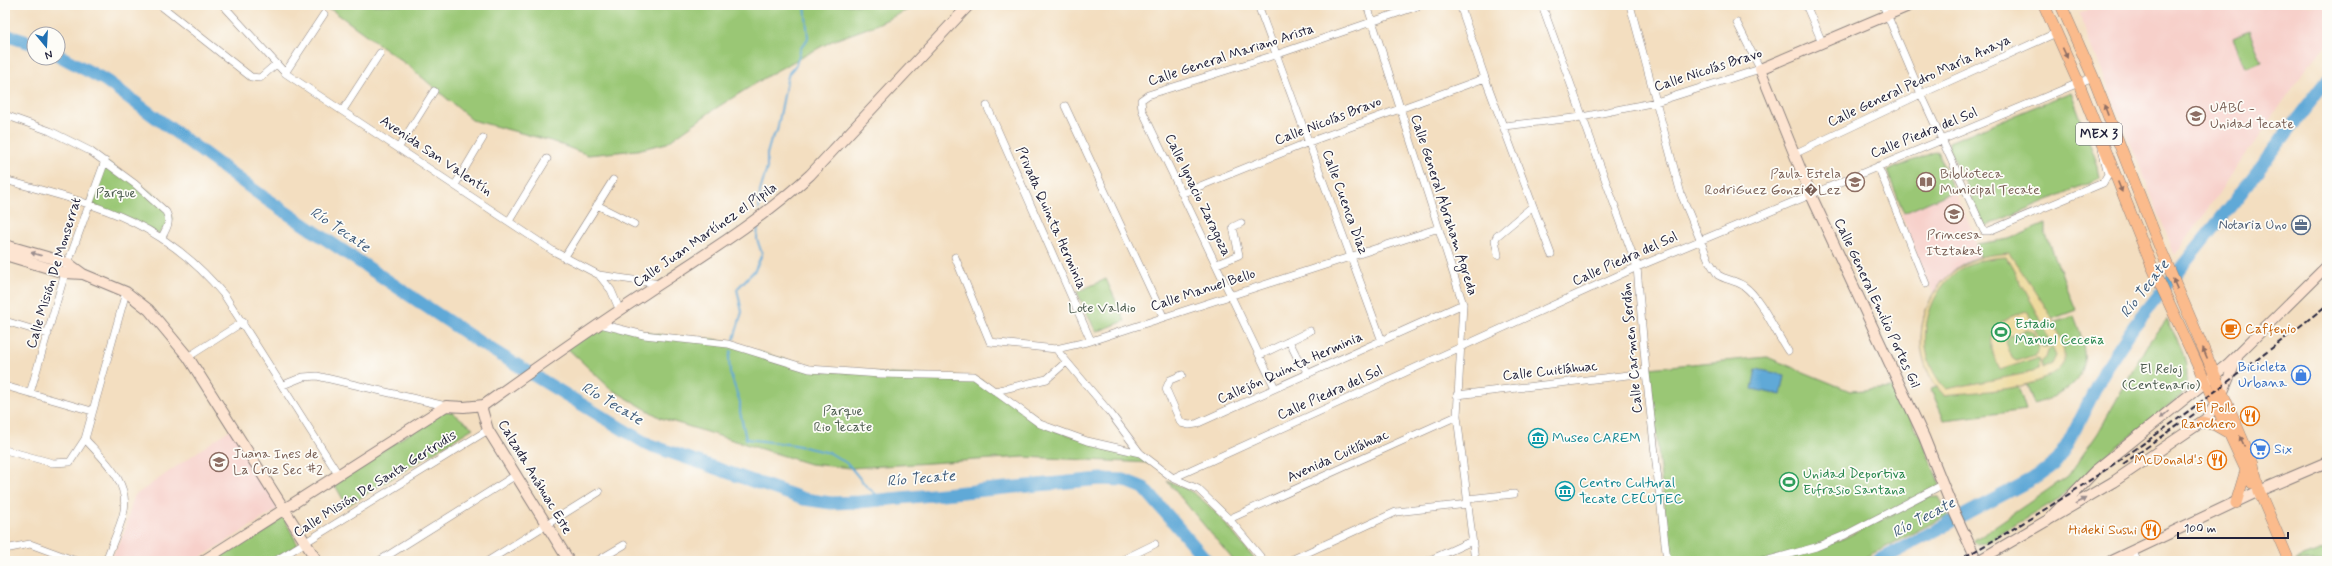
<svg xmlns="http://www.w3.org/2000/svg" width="2332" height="566" font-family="Mynerve,sans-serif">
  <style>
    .built { fill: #f7d0ca }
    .green { fill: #9ac774; stroke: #5e7458 }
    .sand { fill: #eeda9e; stroke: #887e6c; fill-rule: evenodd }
    .water { fill: #60a9d7; stroke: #416689 }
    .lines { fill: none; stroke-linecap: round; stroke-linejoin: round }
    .stream { stroke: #60a9d7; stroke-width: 2 }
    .river { stroke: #60a9d7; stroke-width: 13 }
    .street-casing { stroke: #8a807e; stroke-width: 8 }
    .secondary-casing { stroke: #8a807e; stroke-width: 12 }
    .primary-casing { stroke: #8a807e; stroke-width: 12 }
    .street { stroke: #fff; stroke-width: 7 }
    .secondary { stroke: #fde4d1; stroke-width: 10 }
    .primary { stroke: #fbbb8c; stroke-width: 11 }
    .rail { stroke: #22223b; stroke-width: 2; stroke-dasharray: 6 3; stroke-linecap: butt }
    .oneway { fill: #8e6e64 }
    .oneway2 { fill: #9a8d8e }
    .labels { text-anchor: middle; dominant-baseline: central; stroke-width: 3.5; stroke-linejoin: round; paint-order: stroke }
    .shield { fill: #fdfcf7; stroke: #646373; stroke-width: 1 }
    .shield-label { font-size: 13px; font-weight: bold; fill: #22223b }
    .street-label { font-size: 14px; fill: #22223b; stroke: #fdfcf7 }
    .education-label { font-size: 14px; fill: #785e54; stroke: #fdfcf7; text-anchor: start }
    .park-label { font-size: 14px; fill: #4c5c4f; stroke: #fdfcf7 }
    .service-label { font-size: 14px; fill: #4e5e75; stroke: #fdfcf7; text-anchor: end }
    .leisure-label { font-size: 14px; fill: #27864d; stroke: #fdfcf7; text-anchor: start }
    .food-label { font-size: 14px; fill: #c56008; stroke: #fdfcf7; text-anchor: end }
    .shop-label { font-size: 14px; fill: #366cbe; stroke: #fdfcf7; text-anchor: end }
    .culture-label { font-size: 14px; fill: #0d838f; stroke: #fdfcf7; text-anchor: start }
    .water-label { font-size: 15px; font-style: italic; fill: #3b5879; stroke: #fdfcf7 }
  </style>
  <rect width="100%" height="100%" fill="#fdfcf7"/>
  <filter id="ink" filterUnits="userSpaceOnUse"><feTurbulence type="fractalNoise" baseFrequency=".025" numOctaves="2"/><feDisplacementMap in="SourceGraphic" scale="8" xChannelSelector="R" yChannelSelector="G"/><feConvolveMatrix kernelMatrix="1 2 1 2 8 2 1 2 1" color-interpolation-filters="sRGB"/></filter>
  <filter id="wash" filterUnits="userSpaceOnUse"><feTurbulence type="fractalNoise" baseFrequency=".012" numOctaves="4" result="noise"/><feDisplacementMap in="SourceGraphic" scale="16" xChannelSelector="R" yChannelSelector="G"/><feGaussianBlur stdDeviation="0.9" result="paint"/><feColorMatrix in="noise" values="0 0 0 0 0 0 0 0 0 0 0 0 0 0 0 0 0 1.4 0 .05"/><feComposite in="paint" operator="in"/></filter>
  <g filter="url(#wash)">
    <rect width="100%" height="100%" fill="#f3dec0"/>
    <!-- built -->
    <path class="built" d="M2098,5H2327V45L2309,65L2175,255L2079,14Z
      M1954,191L1972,230L1980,257L1948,275L1933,294L1901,214Z
      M232,428L283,506L195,561H110L124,532L134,496Z"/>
    <!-- green -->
    <path class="green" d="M287,5H918L873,26L832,41L774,72L713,110L667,143L637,150L588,155L551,141L472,120L410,67L332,10Z
      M2249,31L2262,62L2245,68L2233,38Z
      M2071,92L2098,166L2100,178L1987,226L1984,224L1949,147V142Z
      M1937,151L1954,191L1904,213L1887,171Z
      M103,160L158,197L173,218L159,234L89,203Z
      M2045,224V232L2076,310L2052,319L2054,323L2074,316C2095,368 2085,387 2034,404L2027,385L2018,386L2026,410L1944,420L1931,389L1937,387C1915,350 1916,313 1944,280C1953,270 1967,259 1980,257L1977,244L2009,239Z
      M1106,279L1125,321L1096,332L1077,292Z
      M2166,319C2178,343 2195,367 2183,394L2111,451L2060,498L1985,543L1976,544L1973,541L2068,476L2098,433L2147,345Z
      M605,321L627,329L668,336L714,339L825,371L977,378L1056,431L1126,451L1151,463L1024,457L851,468L810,464L661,418L611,389L566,347Z
      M1767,357L1850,391L1894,388L1921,438L1942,490L1808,552L1763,561H1670L1649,368Z
      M448,409L473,428L347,506L333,482Z
      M1167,481C1174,484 1184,487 1190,491C1213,504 1238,540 1256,561H1234Z
      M1931,496L1938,497L1949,517L1942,518L1859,561H1779L1838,541Z
      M283,516L298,545L270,561H213Z
      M2327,548V561H2296V560Z"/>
    <!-- sand -->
    <path class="sand" d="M2009,253C2027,281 2067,328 2064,361C2048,392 1975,391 1944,395C1904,355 1919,287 1968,262C1980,255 1995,255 2009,253ZM2006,257L2037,312L2051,343L2047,348H2042L2028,312C1992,318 1983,339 2000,370L2036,358L2040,359L2038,369L2033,372L1946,389C1910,353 1924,288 1967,265C1979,259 1994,258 2006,257ZM2027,330L2033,332L2039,349L2035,355L2016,361L2012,358L2006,342L2009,336ZM2052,347L2056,356L2052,364L2042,369V361L2046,358L2048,351Z"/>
    <!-- water -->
    <path class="water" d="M1756,369L1785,375L1781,395L1752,389Z"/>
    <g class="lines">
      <!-- stream -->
      <path class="stream" d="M759,209L760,191L767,168V154L771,140L777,131L787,80L789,73L796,65L801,48L808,38L805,5
        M734,339L742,312L737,289L755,270L762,254L757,239L758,225
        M731,351L729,359L730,373L740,402V412L746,439L795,445L830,453L848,464L866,486L883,500"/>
      <!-- river -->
      <path class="river" d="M5,35L34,44
        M58,55L105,80L266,199L479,342L647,444L804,499L831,503L859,502L1101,479L1124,480L1144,488L1207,561
        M1878,561L2038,476L2055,463L2067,445L2106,368L2134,326L2234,202L2327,80"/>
    </g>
  </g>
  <g filter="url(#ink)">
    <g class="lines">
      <defs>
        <path id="street" d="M160,5L251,77L260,78L276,64
          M223,5L285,73L553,251L599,275L660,284
          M1258,5L1382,341
          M1367,5L1463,304L1457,416L1475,561
          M1460,5L1485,78L1551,254
          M1542,5L1637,267L1646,373L1667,561
          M1630,5L1681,194L1709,261L1718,275C1726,280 1735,280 1744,286C1762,299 1775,332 1788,351
          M1806,5L1822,42
          M1883,5L1921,94L1984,231H1989L2103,183L2108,174L2102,149
          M285,73L324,14
          M987,106L1091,341
          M1065,106L1163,316
          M343,110L380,53
          M5,115L50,131L90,151L135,184L166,212C171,221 167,228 162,237
          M1504,126L1582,117L1656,102L1760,69L1737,23
          M399,147L434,91
          M1794,154L1921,94L2056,33
          M1878,166L1926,284
          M5,180C96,205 162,219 225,296L338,474
          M455,185L483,138
          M1183,193L1309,142L1485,78
          M597,205L634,224
          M509,221L547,159
          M1498,255L1495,240L1497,236L1533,206
          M955,257L990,342L1056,349L1091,341L1439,228
          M564,258L613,180
          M1217,264L1239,255L1233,227L1241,223
          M599,275L611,290L620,311
          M5,321L48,334
          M600,324L644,335L728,344L809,369L880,374L974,376L1040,424L1087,441L1140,453
          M1289,341L1299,361L1309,373
          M1056,349L1111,414L1140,453L1173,478L1198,489L1229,519L1264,561
          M1260,355L1310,331
          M188,357L243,322
          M1182,375L1170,380L1166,389L1181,423L1189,425L1196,424L1463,304
          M283,385L303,377L317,376L446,406
          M5,386L92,411
          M1275,388L1142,110L1141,100L1148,95L1278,54L1421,5
          M995,391L1047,379L1066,362
          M30,393L68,263L105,161
          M1457,395L1646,373
          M5,450L53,463L70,462L85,439
          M1173,478L1637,267L2093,77
          M1467,499L1514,494
          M1229,519L1457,416
          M5,549L30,544L76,561
          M2133,551L2137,561
          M106,561C111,546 119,530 123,515C132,483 103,459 85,439L126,292
          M275,561L488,430
          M379,561L516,475
          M488,561L599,492
          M597,561L624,545
          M1120,561L1155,544
          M1289,561L1396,512L1468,504
          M1428,561L1472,541
          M1765,561L1816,547L1845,535L1942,485"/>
        <path id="secondary" d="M1911,5L1760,69L1811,195L1924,437L1952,507L1977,561
          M5,245L68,263L83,274L126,292L149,310L188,357L317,561
          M5,255L65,273L83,274
          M481,406L488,430L569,561
          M2047,521L2095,471L2228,364L2327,266
          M203,561L446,406L464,407L484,405C537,367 591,329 646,293C702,256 760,221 810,175L969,5
          M1978,561L2113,482L2206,419L2222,394L2237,358
          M2111,561L2259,491L2327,462"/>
        <path id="primary" d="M2044,5L2079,84L2151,264L2252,483
          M2061,5L2093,77L2161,250L2253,464L2259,491L2289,561
          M2202,422L2215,425L2229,433
          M2236,503L2246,470"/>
      </defs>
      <!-- street casing -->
      <use href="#street" class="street-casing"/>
      <!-- secondary casing -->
      <use href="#secondary" class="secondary-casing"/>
      <!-- primary casing -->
      <use href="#primary" class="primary-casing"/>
      <!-- street -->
      <use href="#street" class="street"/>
      <!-- secondary -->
      <use href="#secondary" class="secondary"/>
      <!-- primary -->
      <use href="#primary" class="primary"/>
      <!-- rail -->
      <path class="rail" d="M2123,464L2200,410
        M1957,561C2089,489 2209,398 2327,305"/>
    </g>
    <!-- one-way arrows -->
    <defs><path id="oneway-solid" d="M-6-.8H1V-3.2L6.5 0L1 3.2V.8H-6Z"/></defs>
    <g class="oneway">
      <use href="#oneway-solid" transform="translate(2065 53) rotate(65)"/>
      <use href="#oneway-solid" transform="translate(2106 110) rotate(-111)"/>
      <use href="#oneway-solid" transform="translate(2120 187) rotate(68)"/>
      <use href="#oneway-solid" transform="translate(2175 284) rotate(-113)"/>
      <use href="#oneway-solid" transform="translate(2205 353) rotate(-113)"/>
      <use href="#oneway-solid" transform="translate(2242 441) rotate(-114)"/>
    </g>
    <g class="oneway2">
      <use href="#oneway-solid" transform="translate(36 254) rotate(-164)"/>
      <use href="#oneway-solid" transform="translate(2164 415) rotate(141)"/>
      <use href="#oneway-solid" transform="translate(2081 501) rotate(-30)"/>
    </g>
  </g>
  <!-- icons -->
  <defs>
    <symbol id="university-ring" viewBox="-11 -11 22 22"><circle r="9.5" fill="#fdfcf7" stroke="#8d6e63" stroke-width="1.5"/><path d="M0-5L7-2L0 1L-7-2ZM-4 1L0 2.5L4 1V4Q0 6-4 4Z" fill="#8d6e63"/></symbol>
    <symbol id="school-ring" viewBox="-11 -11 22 22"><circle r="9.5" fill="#fdfcf7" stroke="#8d6e63" stroke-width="1.5"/><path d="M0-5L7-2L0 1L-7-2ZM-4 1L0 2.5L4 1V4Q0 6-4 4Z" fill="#8d6e63"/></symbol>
    <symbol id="library-ring" viewBox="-11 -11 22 22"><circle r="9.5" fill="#fdfcf7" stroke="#8d6e63" stroke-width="1.5"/><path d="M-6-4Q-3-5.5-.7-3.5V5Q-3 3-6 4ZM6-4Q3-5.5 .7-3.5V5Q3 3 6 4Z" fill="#8d6e63"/></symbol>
    <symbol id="office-ring" viewBox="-11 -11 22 22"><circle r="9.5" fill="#fdfcf7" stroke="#5c6f8a" stroke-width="1.5"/><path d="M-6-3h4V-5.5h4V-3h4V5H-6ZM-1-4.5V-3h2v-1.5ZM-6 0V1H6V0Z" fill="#5c6f8a"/></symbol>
    <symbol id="cafe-ring" viewBox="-11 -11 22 22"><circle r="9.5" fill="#fdfcf7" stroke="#e8710a" stroke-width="1.5"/><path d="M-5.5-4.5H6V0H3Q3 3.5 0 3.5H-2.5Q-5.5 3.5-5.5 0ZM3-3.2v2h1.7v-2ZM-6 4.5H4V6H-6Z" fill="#e8710a"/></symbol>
    <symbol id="stadium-ring" viewBox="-11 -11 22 22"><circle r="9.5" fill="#fdfcf7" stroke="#2e9e5b" stroke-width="1.5"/><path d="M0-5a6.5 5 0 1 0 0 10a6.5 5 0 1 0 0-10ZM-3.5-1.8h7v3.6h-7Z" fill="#2e9e5b"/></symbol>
    <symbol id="shop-ring" viewBox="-11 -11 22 22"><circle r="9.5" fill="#fdfcf7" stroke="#3f7fe0" stroke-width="1.5"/><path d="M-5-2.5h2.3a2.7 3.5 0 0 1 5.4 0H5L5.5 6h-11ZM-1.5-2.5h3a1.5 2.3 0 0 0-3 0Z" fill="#3f7fe0"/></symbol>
    <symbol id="restaurant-ring" viewBox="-11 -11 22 22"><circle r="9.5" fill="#fdfcf7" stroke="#e8710a" stroke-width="1.5"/><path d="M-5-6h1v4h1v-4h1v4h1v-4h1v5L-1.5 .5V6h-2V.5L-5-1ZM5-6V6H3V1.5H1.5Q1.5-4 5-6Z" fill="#e8710a"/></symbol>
    <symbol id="museum-ring" viewBox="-11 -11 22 22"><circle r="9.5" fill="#fdfcf7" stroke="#0f9aa8" stroke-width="1.5"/><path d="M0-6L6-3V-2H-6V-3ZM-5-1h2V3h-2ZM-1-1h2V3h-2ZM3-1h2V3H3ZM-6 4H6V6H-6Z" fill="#0f9aa8"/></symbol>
    <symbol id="supermarket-ring" viewBox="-11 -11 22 22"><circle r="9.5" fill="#fdfcf7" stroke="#3f7fe0" stroke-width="1.5"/><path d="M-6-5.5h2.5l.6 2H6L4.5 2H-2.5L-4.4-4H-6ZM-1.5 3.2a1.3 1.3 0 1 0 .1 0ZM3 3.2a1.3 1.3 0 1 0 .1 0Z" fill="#3f7fe0"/></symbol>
  </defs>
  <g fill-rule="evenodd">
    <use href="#university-ring" x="2185" y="105" width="22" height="22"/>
    <use href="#school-ring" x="1844" y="171" width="22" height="22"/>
    <use href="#library-ring" x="1915" y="171" width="22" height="22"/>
    <use href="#school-ring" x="1943" y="203" width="22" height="22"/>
    <use href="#office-ring" x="2290" y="214" width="22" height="22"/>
    <use href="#cafe-ring" x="2220" y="318" width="22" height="22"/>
    <use href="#stadium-ring" x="1990" y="321" width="22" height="22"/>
    <use href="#shop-ring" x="2290" y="364" width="22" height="22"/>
    <use href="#restaurant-ring" x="2239" y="405" width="22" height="22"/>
    <use href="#museum-ring" x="1527" y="427" width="22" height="22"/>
    <use href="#supermarket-ring" x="2249" y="438" width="22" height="22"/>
    <use href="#restaurant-ring" x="2206" y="449" width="22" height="22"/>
    <use href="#school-ring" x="208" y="451" width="22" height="22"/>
    <use href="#stadium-ring" x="1778" y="471" width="22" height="22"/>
    <use href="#museum-ring" x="1554" y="480" width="22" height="22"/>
    <use href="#restaurant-ring" x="2140" y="519" width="22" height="22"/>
  </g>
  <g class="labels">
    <!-- shield labels -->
    <rect class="shield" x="2076" y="123" width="46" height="22" rx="3"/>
    <g class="shield-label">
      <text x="2099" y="134">MEX 3</text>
    </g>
    <!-- street labels -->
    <g class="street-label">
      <text transform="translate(1231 55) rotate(-18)">Calle General Mariano Arista</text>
      <text transform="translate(1708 70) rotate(-18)">Calle Nicolás Bravo</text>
      <text transform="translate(1919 81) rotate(-25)">Calle General Pedro María Anaya</text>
      <text transform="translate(1328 121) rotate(-21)">Calle Nicolás Bravo</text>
      <text transform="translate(1924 133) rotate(-22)">Calle Piedra del Sol</text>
      <text transform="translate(436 156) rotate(34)">Avenida San Valentín</text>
      <text transform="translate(1198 195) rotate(64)">Calle Ignacio Zaragoza</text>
      <text transform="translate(1345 202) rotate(70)">Calle Cuenca Díaz</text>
      <text transform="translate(1444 205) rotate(72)">Calle General Abraham Agreda</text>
      <text transform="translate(1051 218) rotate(66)">Privada Quinta Herminia</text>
      <text transform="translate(705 235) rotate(-35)">Calle Juan Martínez el Pípila</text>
      <text transform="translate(1625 259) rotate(-24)">Calle Piedra del Sol</text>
      <text transform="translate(54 273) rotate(-73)">Calle Misión De Monserrat</text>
      <text transform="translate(1203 290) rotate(-18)">Calle Manuel Bello</text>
      <text transform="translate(1877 303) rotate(65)">Calle General Emilio Portes Gil</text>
      <text transform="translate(1632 348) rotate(-95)">Calle Carmen Serdán</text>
      <text transform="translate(1290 368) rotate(-24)">Callejón Quinta Herminia</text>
      <text transform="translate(1550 371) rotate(-6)">Calle Cuitláhuac</text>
      <text transform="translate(1330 393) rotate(-24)">Calle Piedra del Sol</text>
      <text transform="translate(1338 456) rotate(-24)">Avenida Cuitláhuac</text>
      <text transform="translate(535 477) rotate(59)">Calzada Anáhuac Este</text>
      <text transform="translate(375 484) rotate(-32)">Calle Misión De Santa Gertrudis</text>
    </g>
    <!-- education labels -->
    <g class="education-label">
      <text x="2210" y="108">UABC -<tspan x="2210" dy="16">Unidad Tecate</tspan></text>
      <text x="1841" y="174" text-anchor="end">Paula Estela<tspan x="1841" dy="16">RodriGuez Gonzi�Lez</tspan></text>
      <text x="1940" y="174">Biblioteca<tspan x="1940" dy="16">Municipal Tecate</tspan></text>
      <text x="1954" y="235" text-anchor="middle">Princesa<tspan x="1954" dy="16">Itztakat</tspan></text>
      <text x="233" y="454">Juana Ines de<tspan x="233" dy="16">La Cruz Sec #2</tspan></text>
    </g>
    <!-- park labels -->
    <g class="park-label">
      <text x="116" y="193">Parque</text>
      <text x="1102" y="308">Lote Valdio</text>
      <text x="2161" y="369">El Reloj<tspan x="2161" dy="16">(Centenario)</tspan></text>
      <text x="843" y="411">Parque<tspan x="843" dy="16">Rio Tecate</tspan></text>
    </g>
    <!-- service labels -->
    <g class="service-label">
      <text x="2287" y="225">Notaria Uno</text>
    </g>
    <!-- leisure labels -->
    <g class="leisure-label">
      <text x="2015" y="324">Estadio<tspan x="2015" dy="16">Manuel Ceceña</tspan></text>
      <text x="1803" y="474">Unidad Deportiva<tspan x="1803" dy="16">Eufrasio Santana</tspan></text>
    </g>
    <!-- food labels -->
    <g class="food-label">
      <text x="2245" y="329" text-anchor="start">Caffenio</text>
      <text x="2236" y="408">El Pollo<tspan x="2236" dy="16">Ranchero</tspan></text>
      <text x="2203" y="460">McDonald's</text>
      <text x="2137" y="530">Hideki Sushi</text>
    </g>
    <!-- shop labels -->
    <g class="shop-label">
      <text x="2287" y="367">Bicicleta<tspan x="2287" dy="16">Urbana</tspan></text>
      <text x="2274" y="449" text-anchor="start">Six</text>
    </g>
    <!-- culture labels -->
    <g class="culture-label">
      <text x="1552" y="438">Museo CAREM</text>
      <text x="1579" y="483">Centro Cultural<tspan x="1579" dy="16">Tecate CECUTEC</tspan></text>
    </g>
    <!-- water labels -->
    <g class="water-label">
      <text transform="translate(340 230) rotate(34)">Río Tecate</text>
      <text transform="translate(2145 289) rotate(-52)">Río Tecate</text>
      <text transform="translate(612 404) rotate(31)">Río Tecate</text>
      <text transform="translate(921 479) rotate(-5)">Río Tecate</text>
      <text transform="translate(1924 518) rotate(-28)">Río Tecate</text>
    </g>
  </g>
  <!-- margin -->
  <rect width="2332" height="566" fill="none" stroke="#fdfcf7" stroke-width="20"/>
  <!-- north arrow -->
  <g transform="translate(46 46) rotate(162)"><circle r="19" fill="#fdfcf7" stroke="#a5a5ac"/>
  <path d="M0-3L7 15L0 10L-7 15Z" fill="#1f6fb2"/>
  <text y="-6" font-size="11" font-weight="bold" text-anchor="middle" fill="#22223b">N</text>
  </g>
  <!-- scale -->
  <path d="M2178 532v6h110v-6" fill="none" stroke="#22223b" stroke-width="2"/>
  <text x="2184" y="532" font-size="12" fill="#22223b" stroke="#fdfcf7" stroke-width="3" paint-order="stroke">100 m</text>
</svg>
